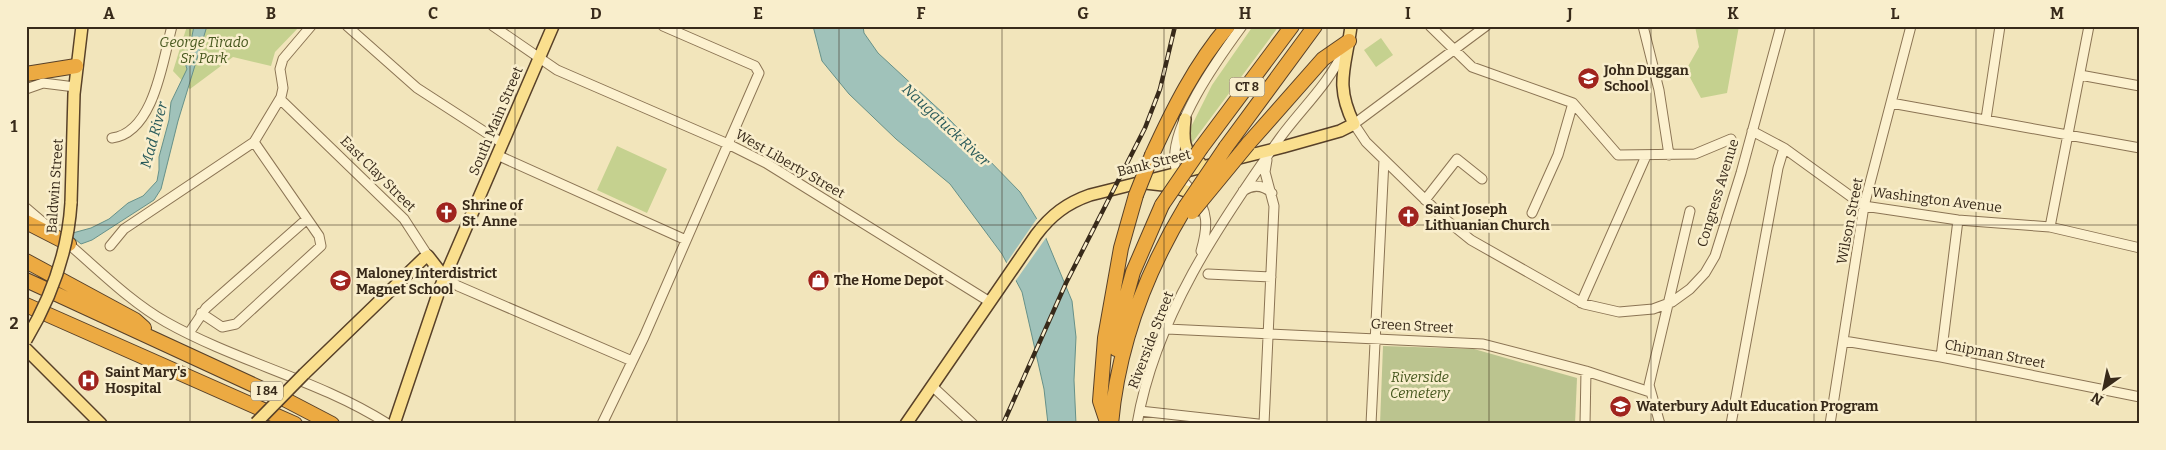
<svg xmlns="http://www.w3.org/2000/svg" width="2166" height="450" font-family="Bitter,serif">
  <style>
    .green { fill: #c5d18f }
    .cemetery { fill: #bbc48f }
    .water { fill: #a0c2ba; stroke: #679189 }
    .pier { fill: #f2e5bb }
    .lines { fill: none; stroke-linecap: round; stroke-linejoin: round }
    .minor-casing { stroke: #8b7454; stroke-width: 11 }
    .major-casing { stroke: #584129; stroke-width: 14 }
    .highway-casing { stroke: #584129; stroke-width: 16 }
    .minor { stroke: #fcf1cf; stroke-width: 9 }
    .major { stroke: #fadf8e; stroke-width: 11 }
    .highway { stroke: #ecaa42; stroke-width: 14 }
    .rail-casing { stroke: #382a1a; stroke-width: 4.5 }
    .rail { stroke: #f9eecc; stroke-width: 2.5; stroke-dasharray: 8; stroke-linecap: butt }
    .major-bridge-casing { stroke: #584129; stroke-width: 14; stroke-linecap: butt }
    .highway-bridge-casing { stroke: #584129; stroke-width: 16; stroke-linecap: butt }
    .major-bridge { stroke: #fadf8e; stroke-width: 11 }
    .highway-bridge { stroke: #ecaa42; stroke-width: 14 }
    .grid { fill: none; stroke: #382a1a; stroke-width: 1; stroke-opacity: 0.55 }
    .labels { text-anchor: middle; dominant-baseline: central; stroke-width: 5; stroke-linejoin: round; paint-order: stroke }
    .shield { fill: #f9eecc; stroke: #72654f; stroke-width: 1 }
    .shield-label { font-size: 12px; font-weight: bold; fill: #382a1a }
    .park-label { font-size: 14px; font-style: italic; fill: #46571e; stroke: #f9eecc }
    .poi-label { font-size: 14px; font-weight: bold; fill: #382a1a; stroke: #f9eecc; text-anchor: start }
    .street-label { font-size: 14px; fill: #382a1a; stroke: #f9eecc }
    .water-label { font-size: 15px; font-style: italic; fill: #285a5a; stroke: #f9eecc }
    .neatline { fill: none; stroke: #382a1a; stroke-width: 2 }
    .grid-label { font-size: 16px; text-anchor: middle; font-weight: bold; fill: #382a1a }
  </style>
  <rect width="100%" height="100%" fill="#f2e5bb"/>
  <!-- green -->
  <path class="green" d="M187,26H300L275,52L271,66L233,57L190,89L173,71Z
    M1253,26H1279L1192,143L1190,129L1212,85Z
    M1695,26H1739L1727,93L1701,98L1686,70L1699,47Z
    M1381,38L1393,55L1376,67L1364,50Z
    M617,146L667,169L647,213L597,190Z"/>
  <!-- cemetery -->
  <path class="cemetery" d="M1383,346L1474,349L1577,378L1575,424H1380Z"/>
  <!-- water -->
  <path class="water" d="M194,26H207L178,121L161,189L154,200L92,240L81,244L69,234L91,228L109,219L128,203L143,196L157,181L159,170V157L169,120L171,102L187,69L184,60L190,46Z
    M813,26H863L864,33L878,53L945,115L1020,192L1040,224L1072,301L1076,337L1074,380L1076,424H1048L1044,389L1022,292L1002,254L950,184L896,139L849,94L822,61Z"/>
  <!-- pier -->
  <path class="pier" d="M1038,217L1048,235L1014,283L1005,265Z"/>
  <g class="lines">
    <defs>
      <path id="minor" d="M347,26L417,88L502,143
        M493,26L557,70L728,144L766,163L990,302
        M1430,26L1472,67L1573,103L1618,155L1695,154L1731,139
        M1486,26L1354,124L1366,142L1445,219L1471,240L1584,304L1619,312L1653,309L1672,302L1690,289L1705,273L1715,256L1741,173L1781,26
        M1643,26L1659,90L1669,155
        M2080,75L2140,86
        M26,89L43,83L75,87
        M280,99L404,219L428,256
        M1891,103L2140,148
        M1986,119L2000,26
        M1752,131L1784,148L1864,206L1958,220L2050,227L2140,248
        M112,138C154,133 163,60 172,26
        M497,155L686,240
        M1243,191C1253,184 1263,185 1272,193
        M1425,200L1457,159L1482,179
        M26,208L53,231
        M1532,213L1558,155L1573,103
        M2050,227L2089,26
        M65,241C97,268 129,301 166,322C237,362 319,380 388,424
        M110,246L124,229L254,142L281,97L283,88L280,69L283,59L311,26
        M1201,251C1208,227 1209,210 1192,191C1186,184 1179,178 1176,169C1165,131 1220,56 1242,26
        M1208,274L1271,277
        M445,278L458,286L632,361
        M1581,303L1646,156
        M201,313L222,327L236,324L321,246L319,236L254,142
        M1167,329L1483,344L1586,371L1650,392
        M189,333L206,308L307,219
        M1844,341L1941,357L2140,397
        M1941,357L1958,220
        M932,386L973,424
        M1140,411L1258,424
        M602,424L644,337L759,73L755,66L663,26
        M1137,424C1155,318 1219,224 1280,138C1301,109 1329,84 1344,50
        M1264,424L1274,206L1265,172L1267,160
        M1371,424L1384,160
        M1585,424L1586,371
        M1660,424L1649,385L1690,211
        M1731,424L1778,168L1784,148
        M1830,424L1864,206L1911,26"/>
      <path id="major" d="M1185,119C1183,136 1182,154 1200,163
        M1145,183L1172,186L1194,194
        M71,203L74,94L82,26
        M26,349L101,424
        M304,374L423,259L428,256L445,278
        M394,424L440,288L553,26
        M906,424L1036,235C1051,215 1067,203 1090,195L1283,147L1340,131L1354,124C1334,84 1346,67 1351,26"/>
      <path id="highway" d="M26,74L76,66
        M1248,144L1323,59L1349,41
        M1226,147L1315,26
        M1201,148L1292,26
        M1152,155C1173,109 1195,65 1228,26
        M26,222L69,244
        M26,261L135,320L144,328
        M26,280L286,400L332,424
        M26,305L295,424
        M1116,349L1123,308L1133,272L1162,205
        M1107,422L1100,401L1105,338L1121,248L1136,195
        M1111,424C1118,346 1146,272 1186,206"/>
    </defs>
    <!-- minor casing -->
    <use href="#minor" class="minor-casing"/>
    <!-- major casing -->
    <use href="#major" class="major-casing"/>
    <!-- highway casing -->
    <use href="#highway" class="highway-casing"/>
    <!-- minor -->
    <use href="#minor" class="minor"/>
    <!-- major -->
    <use href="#major" class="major"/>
    <!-- highway -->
    <use href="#highway" class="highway"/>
    <defs>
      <path id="rail" d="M1003,424L1066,283L1145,128L1160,89L1175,26"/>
    </defs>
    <!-- rail casing -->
    <use href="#rail" class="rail-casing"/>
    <!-- rail -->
    <use href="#rail" class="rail"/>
    <defs>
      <path id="major-bridge" d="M26,340C51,298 68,252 71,203
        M256,423L304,374"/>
      <path id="highway-bridge" d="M1136,195L1152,155
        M1162,205L1201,148
        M1186,206L1226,147
        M1192,212L1248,144"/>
    </defs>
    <!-- major-bridge casing -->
    <use href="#major-bridge" class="major-bridge-casing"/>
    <!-- highway-bridge casing -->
    <use href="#highway-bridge" class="highway-bridge-casing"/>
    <!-- major-bridge -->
    <use href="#major-bridge" class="major-bridge"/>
    <!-- highway-bridge -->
    <use href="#highway-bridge" class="highway-bridge"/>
  </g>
  <!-- grid -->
  <path class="grid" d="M190,26V424M352,26V424M515,26V424M677,26V424M839,26V424M1002,26V424M1164,26V424M1327,26V424M1489,26V424M1651,26V424M1814,26V424M1976,26V424M26,225H2140"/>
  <!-- icons -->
  <defs>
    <symbol id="school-disc" viewBox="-11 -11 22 22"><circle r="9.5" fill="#a0241e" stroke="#f9eecc"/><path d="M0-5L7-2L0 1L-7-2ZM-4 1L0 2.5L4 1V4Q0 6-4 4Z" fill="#fff"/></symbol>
    <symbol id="church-disc" viewBox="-11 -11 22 22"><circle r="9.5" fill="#a0241e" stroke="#f9eecc"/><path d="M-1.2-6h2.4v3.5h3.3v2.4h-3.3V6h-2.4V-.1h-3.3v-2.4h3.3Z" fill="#fff"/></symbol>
    <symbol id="shop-disc" viewBox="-11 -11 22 22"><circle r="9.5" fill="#a0241e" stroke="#f9eecc"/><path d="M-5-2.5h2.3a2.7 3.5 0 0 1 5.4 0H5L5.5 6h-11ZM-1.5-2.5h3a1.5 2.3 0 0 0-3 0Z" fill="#fff"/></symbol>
    <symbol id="hospital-disc" viewBox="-11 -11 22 22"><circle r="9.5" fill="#a0241e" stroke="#f9eecc"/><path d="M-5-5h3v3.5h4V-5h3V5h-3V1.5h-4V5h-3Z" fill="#fff"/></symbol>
  </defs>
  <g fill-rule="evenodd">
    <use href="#school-disc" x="1576" y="66" width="25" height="25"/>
    <use href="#church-disc" x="434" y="200" width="25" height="25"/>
    <use href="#church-disc" x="1396" y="204" width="25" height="25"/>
    <use href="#shop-disc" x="806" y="268" width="25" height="25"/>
    <use href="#school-disc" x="328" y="268" width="25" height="25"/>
    <use href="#hospital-disc" x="76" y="368" width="25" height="25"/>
    <use href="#school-disc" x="1608" y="394" width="25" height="25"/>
  </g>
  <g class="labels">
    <!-- shield labels -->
    <g class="shield">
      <rect x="1229.5" y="77.5" width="35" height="19" rx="4"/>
      <rect x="251" y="381.5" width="32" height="19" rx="4"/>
    </g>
    <g class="shield-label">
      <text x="1247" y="87">CT 8</text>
      <text x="267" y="391">I 84</text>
    </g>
    <!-- park labels -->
    <g class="park-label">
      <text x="204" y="42">George Tirado<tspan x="204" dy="16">Sr. Park</tspan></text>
      <text x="1420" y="377">Riverside<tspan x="1420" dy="16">Cemetery</tspan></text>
    </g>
    <!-- poi labels -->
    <g class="poi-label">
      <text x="1604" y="70">John Duggan<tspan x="1604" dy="16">School</tspan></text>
      <text x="462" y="205">Shrine of<tspan x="462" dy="16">St. Anne</tspan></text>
      <text x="1425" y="209">Saint Joseph<tspan x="1425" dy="16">Lithuanian Church</tspan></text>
      <text x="356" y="273">Maloney Interdistrict<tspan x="356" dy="16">Magnet School</tspan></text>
      <text x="834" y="280">The Home Depot</text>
      <text x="105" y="372">Saint Mary's<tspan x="105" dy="16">Hospital</tspan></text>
      <text x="1636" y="406">Waterbury Adult Education Program</text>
    </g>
    <!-- street labels -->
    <g class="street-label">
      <text transform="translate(496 121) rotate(-67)">South Main Street</text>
      <text transform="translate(1154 163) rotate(-14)">Bank Street</text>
      <text transform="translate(790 164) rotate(30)">West Liberty Street</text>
      <text transform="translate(378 174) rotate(45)">East Clay Street</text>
      <text transform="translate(55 186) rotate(-86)">Baldwin Street</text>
      <text transform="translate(1718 193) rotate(-73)">Congress Avenue</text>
      <text transform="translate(1937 200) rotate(7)">Washington Avenue</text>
      <text transform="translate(1850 221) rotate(-79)">Wilson Street</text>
      <text transform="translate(1412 326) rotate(3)">Green Street</text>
      <text transform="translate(1151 340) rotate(-69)">Riverside Street</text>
      <text transform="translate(1995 354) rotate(11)">Chipman Street</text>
    </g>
    <!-- water labels -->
    <g class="water-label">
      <text transform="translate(946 125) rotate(43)">Naugatuck River</text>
      <text transform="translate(154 135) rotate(-75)">Mad River</text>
    </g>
  </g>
  <!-- border -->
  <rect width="2166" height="450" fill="none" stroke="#f9eecc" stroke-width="55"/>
  <!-- north arrow -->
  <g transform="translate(2104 388) rotate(213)" stroke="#f9eecc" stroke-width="4" paint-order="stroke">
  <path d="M0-4L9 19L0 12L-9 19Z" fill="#382a1a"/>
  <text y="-8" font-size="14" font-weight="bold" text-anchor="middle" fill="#382a1a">N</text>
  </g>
  <rect x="28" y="28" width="2110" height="394" class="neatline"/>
  <g class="grid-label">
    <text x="109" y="19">A</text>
    <text x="271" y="19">B</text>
    <text x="433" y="19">C</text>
    <text x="596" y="19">D</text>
    <text x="758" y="19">E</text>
    <text x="921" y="19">F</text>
    <text x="1083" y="19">G</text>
    <text x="1245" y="19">H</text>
    <text x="1408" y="19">I</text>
    <text x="1570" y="19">J</text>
    <text x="1733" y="19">K</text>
    <text x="1895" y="19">L</text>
    <text x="2057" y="19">M</text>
    <text x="14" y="132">1</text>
    <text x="14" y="329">2</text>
  </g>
</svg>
